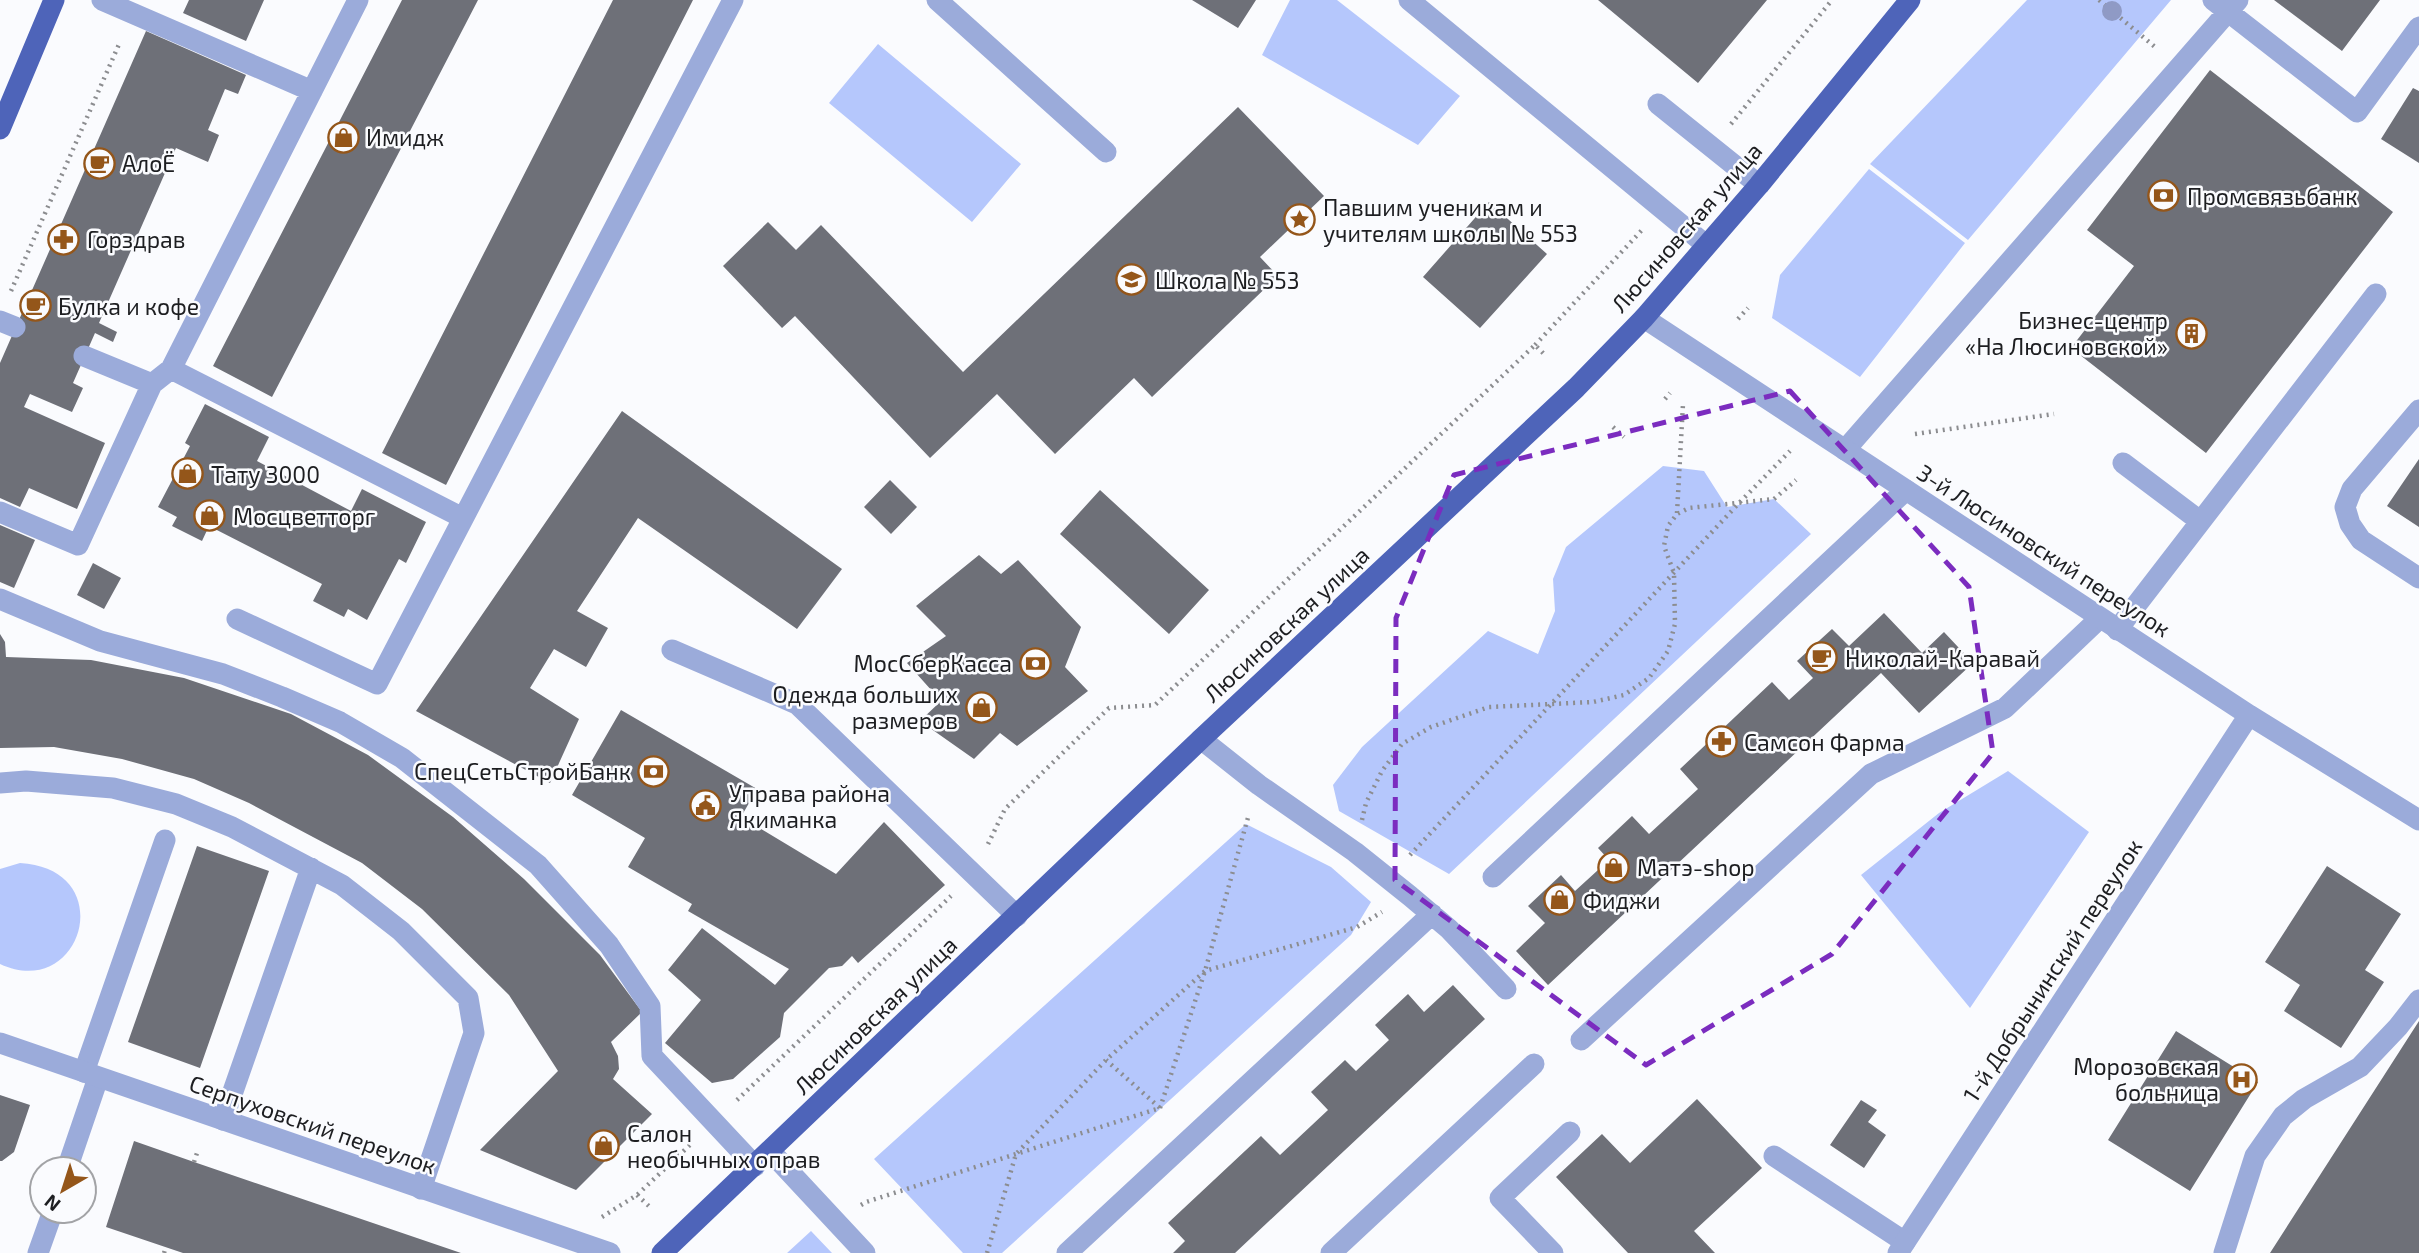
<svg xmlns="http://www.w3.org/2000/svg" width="2419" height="1253" font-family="'Exo 2',sans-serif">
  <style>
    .green { fill: #b5c7fc }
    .building { fill: #6e7078 }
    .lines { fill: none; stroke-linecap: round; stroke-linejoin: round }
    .path { stroke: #8c8d90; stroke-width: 4.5; stroke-dasharray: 2 5; stroke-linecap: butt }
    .service { stroke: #9babda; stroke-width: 21 }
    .minor { stroke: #9babda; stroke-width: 21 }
    .primary { stroke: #4e64b9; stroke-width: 21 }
    .tree { fill: #8f9ac5 }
    .marked { fill: none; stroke: #7b2cbf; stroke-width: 5; stroke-dasharray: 14 9; stroke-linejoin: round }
    .labels { text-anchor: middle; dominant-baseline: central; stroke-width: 5; stroke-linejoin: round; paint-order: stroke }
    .poi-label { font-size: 23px; fill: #1d1e21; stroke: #fafbfe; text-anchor: start }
    .street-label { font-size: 23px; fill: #1d1e21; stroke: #fafbfe }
  </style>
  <rect width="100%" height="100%" fill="#fafbfe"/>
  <!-- green -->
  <path class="green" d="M1290,0H1337L1460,96L1418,145L1262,55Z
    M2027,0H2171L1968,240L1870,164Z
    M878,44L1021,164L972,222L829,103Z
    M1869,169L1965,243L1860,377L1772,318L1780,275Z
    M1663,466L1704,471L1727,507L1774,499L1811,534L1449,874L1339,811L1333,785L1362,747L1488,631L1538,654L1555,611L1553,579L1566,547Z
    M2008,771L2089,832L1970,1008L1861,875L1939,813Z
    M1246,824L1331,867L1371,902L1351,935L1002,1253H963L874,1159Z
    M20,863C121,869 82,1002 0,964V869Z
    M811,1231L832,1253H787Z"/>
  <!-- building -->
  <path class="building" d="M189,0H264L246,41L183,13Z
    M402,0H478L272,397L213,366Z
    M613,0H693L446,485L382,453Z
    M1192,0H1256L1238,28Z
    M1598,0H1767L1698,83Z
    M2274,0H2380L2342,51Z
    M146,31L246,75L238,94L225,89L208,130L219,135L208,162L176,148L99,323L117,332L113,342L95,333L73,383L83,388L72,412L30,394L24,407L105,443L77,509L29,488L20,507L0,498V363Z
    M2210,70L2393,212L2206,453L2071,348L2134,266L2087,230Z
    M2413,88L2419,91V163L2381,139Z
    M1238,107L1324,196L1260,257L1278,276L1152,397L1134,378L1055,454L997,394L930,458L795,316L782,328L723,266L768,222L796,250L821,225L963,372Z
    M1489,202L1547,254L1480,328L1423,277Z
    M205,404L269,437L257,461L351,511L362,489L426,522L406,563L399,559L367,620L348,609L344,617L313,601L322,584L209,526L202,541L172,526L177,517L158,507L190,446L185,443Z
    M622,411L842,569L797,629L638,518L577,611L608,628L586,667L554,649L530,688L579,719L550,783L416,711Z
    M2419,459V527L2387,506Z
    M890,480L917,507L891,534L864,507Z
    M1100,490L1209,590L1169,634L1060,534Z
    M0,525L35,540L14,588L0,582Z
    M979,555L1001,574L1018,560L1081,627L1065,667L1088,691L1017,746L1000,733L974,759L920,721L941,701L907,663L946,636L916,606Z
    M93,563L121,578L104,609L77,595Z
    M1884,613L1922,653L1944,632L1973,663L1919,713L1881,673L1548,985L1516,951L1545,923L1528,906L1561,875L1575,891L1609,860L1598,848L1632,816L1649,834L1698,789L1680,769L1772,682L1789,700L1813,678L1797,661L1832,629L1849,646Z
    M0,634L5,642L6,657L91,660L184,678L291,714L368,755L453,817L524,879L600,955L642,1012L611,1042L618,1056L619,1069L613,1079L652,1114L576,1190L480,1150L558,1071L509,995L422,909L362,863L249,803L194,779L122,759L54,747L0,748Z
    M621,710L757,789L741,817L836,874L884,822L945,885L858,963L852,956L842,966L829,968L784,1013L780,1037L733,1079L712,1083L665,1043L701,1000L668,970L702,928L775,985L789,969L688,911L692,904L628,867L645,838L572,795Z
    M197,846L269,871L200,1068L128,1042Z
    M2327,866L2401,914L2365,970L2384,982L2341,1048L2284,1011L2300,985L2265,962Z
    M1453,985L1485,1019L1235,1253H1173L1185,1241L1168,1223L1261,1136L1280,1155L1328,1110L1311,1092L1345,1060L1356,1071L1389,1040L1375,1025L1408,994L1424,1012Z
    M2419,1021V1253H2270Z
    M2176,1031L2258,1082L2190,1191L2108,1140Z
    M0,1095L30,1105L14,1152L2,1161H0Z
    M1697,1099L1762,1168L1694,1231L1715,1253H1628L1556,1177L1602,1134L1630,1163Z
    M1861,1100L1877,1110L1868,1122L1886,1135L1864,1168L1830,1145Z
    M134,1141L194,1162L461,1253H183L106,1227Z"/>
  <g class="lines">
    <!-- path -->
    <path class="path" d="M2099,0L2155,47
      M1731,124L1832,0
      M11,291L120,42
      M1738,319L1748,308
      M1535,345L1642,230
      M1665,399L1670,393
      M1613,427L1624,437
      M1915,434L2054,414
      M1677,513L1683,404
      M1362,820L1366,803L1382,771L1402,744L1431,727L1489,707L1593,702L1624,695L1649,678L1668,651L1675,624L1674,573L1664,546L1668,526L1677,514L1689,508L1774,499L1796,480
      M988,844L1005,809L1109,708L1155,705L1535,345L1546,356
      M1410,855L1740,502L1790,451
      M737,1100L951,896
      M1160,1108L1205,971L1249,814
      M194,1162L197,1153
      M637,1195L651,1208
      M861,1205L866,1202L1160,1108L1106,1060
      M602,1217L637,1195L692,1143
      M164,1253L166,1247
      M987,1253L1016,1154L1106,1060L1205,971L1357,927L1382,912"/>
    <!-- service -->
    <path class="service" d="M102,0L312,91
      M937,0L1106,152
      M1409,0L1706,245
      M2213,0L2357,112L2419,27
      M1658,104L1759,185
      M0,321L15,327
      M84,356L152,384
      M171,369L463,518
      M2419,410L2352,489L2345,507L2350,524L2361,540L2419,578
      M1845,450L2238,0
      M2123,463L2200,521
      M0,512L78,545L152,384L171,369L358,0
      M0,599L100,641L223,674L282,697L340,722L402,758L538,865L609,945L650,1006L652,1056L755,1166
      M237,619L377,684L733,0
      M2117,630L2376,294
      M672,650L797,704L1017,916
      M1201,739L1259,785L1355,852L1410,896L1449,929L1506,989
      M0,783L26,781L113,788L176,804L232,827L342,885L401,931L468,998L474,1033L421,1189
      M1493,877L1906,490
      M1581,1040L1871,774L2005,708L2100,618
      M84,1072L165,840
      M223,1120L311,868
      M770,1151L865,1253
      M1774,1156L1905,1242
      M67,1169L98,1078
      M38,1253L53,1211
      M1067,1253L1432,914
      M1331,1253L1534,1064
      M1553,1253L1500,1198L1570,1132
      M2224,1253L2255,1156L2283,1116L2304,1099L2360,1067L2398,1027L2419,1000"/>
    <!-- minor -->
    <path class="minor" d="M1644,318L2249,715L2419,820
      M0,1043L610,1253
      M1898,1253L2249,715"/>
    <!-- primary -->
    <path class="primary" d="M0,129L54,0
      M662,1253L1201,739L1576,388L1644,318L1759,185L1910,0"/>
  </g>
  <!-- trees -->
  <circle class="tree" cx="2112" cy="11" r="10"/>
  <!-- marked area -->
  <path class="marked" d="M1790,391L1969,587L1993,753L1832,954L1646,1065L1395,880L1396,618L1454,475Z"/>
  <!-- icons -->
  <defs>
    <symbol id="shop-ring" viewBox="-11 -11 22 22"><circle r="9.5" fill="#fafbfe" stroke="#94561a" stroke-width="1.5"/><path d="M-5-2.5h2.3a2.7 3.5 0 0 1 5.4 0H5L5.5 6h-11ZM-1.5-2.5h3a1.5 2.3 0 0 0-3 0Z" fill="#94561a"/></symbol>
    <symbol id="cafe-ring" viewBox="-11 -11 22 22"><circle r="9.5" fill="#fafbfe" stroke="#94561a" stroke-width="1.5"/><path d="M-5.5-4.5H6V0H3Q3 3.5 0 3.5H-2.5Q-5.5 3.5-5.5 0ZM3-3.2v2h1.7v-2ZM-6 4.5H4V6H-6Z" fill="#94561a"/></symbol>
    <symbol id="bank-ring" viewBox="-11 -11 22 22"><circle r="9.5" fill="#fafbfe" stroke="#94561a" stroke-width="1.5"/><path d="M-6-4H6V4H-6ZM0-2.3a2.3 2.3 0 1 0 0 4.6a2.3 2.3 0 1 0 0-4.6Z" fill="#94561a"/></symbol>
    <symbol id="sight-ring" viewBox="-11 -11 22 22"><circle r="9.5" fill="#fafbfe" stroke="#94561a" stroke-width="1.5"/><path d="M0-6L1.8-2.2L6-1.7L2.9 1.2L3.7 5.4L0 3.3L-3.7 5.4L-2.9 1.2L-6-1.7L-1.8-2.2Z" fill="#94561a"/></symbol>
    <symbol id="pharmacy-ring" viewBox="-11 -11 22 22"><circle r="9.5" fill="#fafbfe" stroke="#94561a" stroke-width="1.5"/><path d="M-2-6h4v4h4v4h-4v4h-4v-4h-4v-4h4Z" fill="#94561a"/></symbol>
    <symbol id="school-ring" viewBox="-11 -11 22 22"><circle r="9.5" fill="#fafbfe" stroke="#94561a" stroke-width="1.5"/><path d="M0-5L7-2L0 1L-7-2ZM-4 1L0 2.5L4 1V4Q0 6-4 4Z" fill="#94561a"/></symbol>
    <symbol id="building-ring" viewBox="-11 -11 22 22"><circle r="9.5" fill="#fafbfe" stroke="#94561a" stroke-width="1.5"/><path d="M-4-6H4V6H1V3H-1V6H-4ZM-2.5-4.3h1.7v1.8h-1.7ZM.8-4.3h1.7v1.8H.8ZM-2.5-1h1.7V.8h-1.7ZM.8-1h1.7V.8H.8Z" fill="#94561a"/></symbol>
    <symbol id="civic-ring" viewBox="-11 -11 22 22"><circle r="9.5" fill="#fafbfe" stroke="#94561a" stroke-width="1.5"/><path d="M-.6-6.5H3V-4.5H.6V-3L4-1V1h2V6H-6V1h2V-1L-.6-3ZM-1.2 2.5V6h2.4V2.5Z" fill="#94561a"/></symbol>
    <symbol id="hospital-ring" viewBox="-11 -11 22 22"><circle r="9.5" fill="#fafbfe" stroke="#94561a" stroke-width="1.5"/><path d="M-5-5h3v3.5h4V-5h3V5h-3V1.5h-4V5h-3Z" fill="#94561a"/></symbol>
  </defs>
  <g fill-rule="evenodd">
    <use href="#shop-ring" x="326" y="120" width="35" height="35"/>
    <use href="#cafe-ring" x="82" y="146" width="35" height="35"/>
    <use href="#bank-ring" x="2146" y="178" width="35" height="35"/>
    <use href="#sight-ring" x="1282" y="202" width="35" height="35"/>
    <use href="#pharmacy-ring" x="46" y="222" width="35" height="35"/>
    <use href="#school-ring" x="1114" y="262" width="35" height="35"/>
    <use href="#cafe-ring" x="18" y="288" width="35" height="35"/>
    <use href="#building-ring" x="2174" y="316" width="35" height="35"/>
    <use href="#shop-ring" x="170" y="456" width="35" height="35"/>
    <use href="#shop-ring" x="192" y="498" width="35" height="35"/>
    <use href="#cafe-ring" x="1804" y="640" width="35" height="35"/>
    <use href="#bank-ring" x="1018" y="646" width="35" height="35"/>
    <use href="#shop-ring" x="964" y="690" width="35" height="35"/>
    <use href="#pharmacy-ring" x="1704" y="724" width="35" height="35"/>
    <use href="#bank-ring" x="636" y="754" width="35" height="35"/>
    <use href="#civic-ring" x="688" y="788" width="35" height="35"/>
    <use href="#shop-ring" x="1596" y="850" width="35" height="35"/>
    <use href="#shop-ring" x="1542" y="882" width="35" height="35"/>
    <use href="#hospital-ring" x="2224" y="1062" width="35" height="35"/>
    <use href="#shop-ring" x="586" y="1128" width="35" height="35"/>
  </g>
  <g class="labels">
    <!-- poi labels -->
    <g class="poi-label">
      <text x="366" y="137">Имидж</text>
      <text x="122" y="163">АлоЁ</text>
      <text x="2187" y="196">Промсвязьбанк</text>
      <text x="1323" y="207">Павшим ученикам и<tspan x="1323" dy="26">учителям школы № 553</tspan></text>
      <text x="87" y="239">Горздрав</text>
      <text x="1155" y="280">Школа № 553</text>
      <text x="58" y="306">Булка и кофе</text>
      <text x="2168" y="320" text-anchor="end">Бизнес-центр<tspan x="2168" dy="26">«На Люсиновской»</tspan></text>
      <text x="211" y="474">Тату 3000</text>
      <text x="233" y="516">Мосцветторг</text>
      <text x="1845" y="658">Николай-Каравай</text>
      <text x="1012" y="663" text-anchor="end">МосСберКасса</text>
      <text x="958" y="694" text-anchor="end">Одежда больших<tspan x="958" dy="26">размеров</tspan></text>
      <text x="1744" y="742">Самсон Фарма</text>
      <text x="631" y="771" text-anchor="end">СпецСетьСтройБанк</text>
      <text x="729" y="793">Управа района<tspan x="729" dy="26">Якиманка</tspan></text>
      <text x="1637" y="867">Матэ-shop</text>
      <text x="1583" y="900">Фиджи</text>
      <text x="2219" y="1066" text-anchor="end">Морозовская<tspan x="2219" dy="26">больница</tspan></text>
      <text x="627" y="1133">Салон<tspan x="627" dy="26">необычных оправ</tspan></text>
    </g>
    <!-- street labels -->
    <g class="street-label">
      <text transform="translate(1686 227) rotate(-49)">Люсиновская улица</text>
      <text transform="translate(2044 550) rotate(33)">3-й Люсиновский переулок</text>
      <text transform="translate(1286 624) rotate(-43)">Люсиновская улица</text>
      <text transform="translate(2052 970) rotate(-57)">1-й Добрынинский переулок</text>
      <text transform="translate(875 1015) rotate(-44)">Люсиновская улица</text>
      <text transform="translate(313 1124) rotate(19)">Серпуховский переулок</text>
    </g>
  </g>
  <!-- north arrow -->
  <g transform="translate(63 1190) rotate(219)"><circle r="33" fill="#fafbfe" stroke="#a2a3a6" stroke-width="2"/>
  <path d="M0-5L12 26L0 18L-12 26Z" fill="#94561a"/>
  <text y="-10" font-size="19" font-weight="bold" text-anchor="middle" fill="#1d1e21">N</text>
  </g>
</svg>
